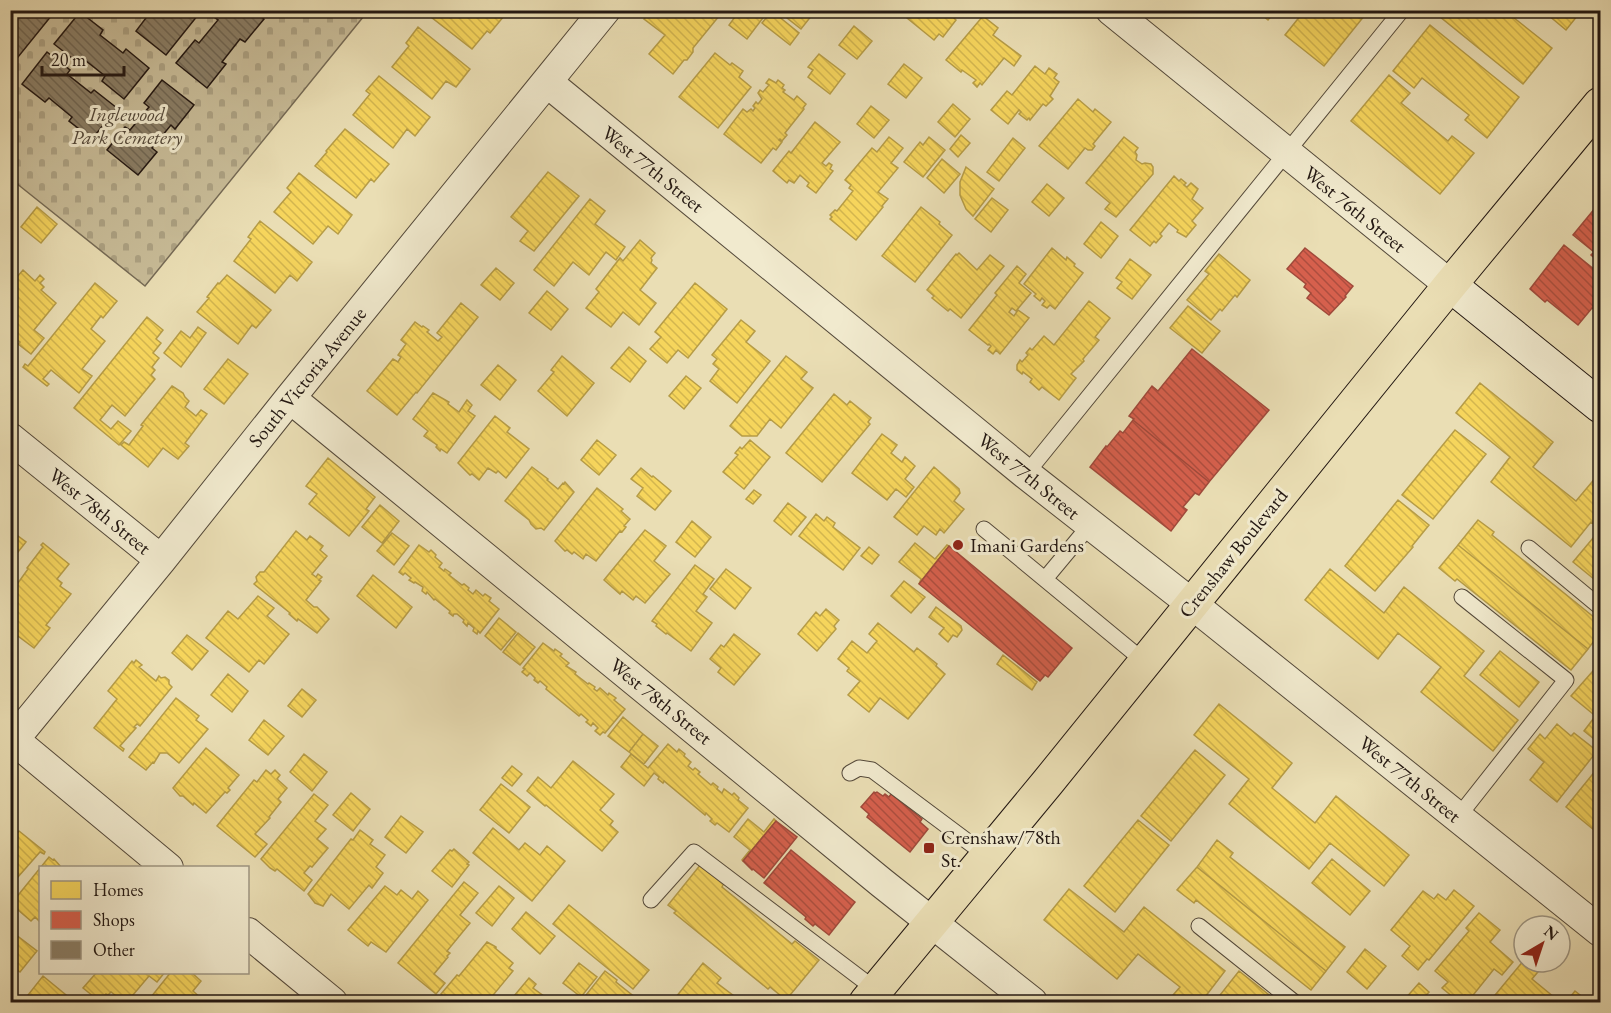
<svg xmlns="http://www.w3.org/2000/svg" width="1611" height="1013" font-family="'EB Garamond',serif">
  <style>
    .cemetery { fill: url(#cemetery-stones); stroke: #756a55; stroke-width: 1.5 }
    .homes { fill: url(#homes-back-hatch); stroke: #b69c46; stroke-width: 1.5 }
    .shops { fill: url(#shops-back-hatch); stroke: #a04a3b; stroke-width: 1.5 }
    .building { fill: url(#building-back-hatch); stroke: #221712; stroke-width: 1.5 }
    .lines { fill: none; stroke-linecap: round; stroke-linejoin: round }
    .lane-casing { stroke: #54493a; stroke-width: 17 }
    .street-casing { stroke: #54493a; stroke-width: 32 }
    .secondary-casing { stroke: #221712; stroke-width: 35 }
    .primary-casing { stroke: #221712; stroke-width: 35 }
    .lane { stroke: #f1eace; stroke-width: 15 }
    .street { stroke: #f1eace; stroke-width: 30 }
    .secondary { stroke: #f1eace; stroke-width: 33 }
    .primary { stroke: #eadeb4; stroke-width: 33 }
    .poi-dot { fill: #8f2418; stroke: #f1eace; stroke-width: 2 }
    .labels { text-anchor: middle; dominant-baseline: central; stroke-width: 6; stroke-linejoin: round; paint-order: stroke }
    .park-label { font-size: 20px; font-style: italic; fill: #54493a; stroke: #f1eace }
    .street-label { font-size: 20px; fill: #221712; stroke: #f1eace }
    .poi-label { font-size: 20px; fill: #221712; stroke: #f1eace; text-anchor: start }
  </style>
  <defs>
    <pattern id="cemetery-stones" width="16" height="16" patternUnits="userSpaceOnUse" patternTransform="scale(1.5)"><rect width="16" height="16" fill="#c8bc98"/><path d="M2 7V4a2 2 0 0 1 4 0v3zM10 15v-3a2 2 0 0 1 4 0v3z" fill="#aca182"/></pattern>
    <pattern id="homes-back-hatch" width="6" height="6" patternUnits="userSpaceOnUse" patternTransform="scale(1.5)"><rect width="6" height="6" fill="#f6d55c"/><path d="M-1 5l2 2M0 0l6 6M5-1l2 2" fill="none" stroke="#d3b64f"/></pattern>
    <pattern id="shops-back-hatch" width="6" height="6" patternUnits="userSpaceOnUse" patternTransform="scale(1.5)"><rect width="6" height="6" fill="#d6604d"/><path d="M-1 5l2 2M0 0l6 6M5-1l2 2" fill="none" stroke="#ad4e3f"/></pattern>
    <pattern id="building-back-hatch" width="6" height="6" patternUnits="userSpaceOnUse" patternTransform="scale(1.5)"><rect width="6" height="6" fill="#8a7e66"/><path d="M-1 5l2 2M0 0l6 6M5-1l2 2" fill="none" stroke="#706653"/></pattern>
  </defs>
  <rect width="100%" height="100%" fill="#eadeb4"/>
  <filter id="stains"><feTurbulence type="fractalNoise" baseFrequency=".00333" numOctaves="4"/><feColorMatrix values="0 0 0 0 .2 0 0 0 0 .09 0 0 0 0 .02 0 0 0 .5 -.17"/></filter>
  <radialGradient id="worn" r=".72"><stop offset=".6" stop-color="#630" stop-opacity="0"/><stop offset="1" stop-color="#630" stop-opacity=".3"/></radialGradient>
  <!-- cemetery -->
  <path class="cemetery" d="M10,11H368L145,286L11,179Z"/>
  <!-- homes -->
  <path class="homes" d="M436,10H498L504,16L490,33L487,31L472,49L431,17Z
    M651,10H724L693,48V52L687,60H684L673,74L649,54L665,35L644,19Z
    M740,10H769L747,39L729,25Z
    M785,10H816L801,29L782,14Z
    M906,10H952L957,14L954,18L956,20L943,37L939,34L934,40L902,14Z
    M1256,10H1276L1268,20Z
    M1305,10H1369L1324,66L1285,35Z
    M1443,10H1504L1552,48L1523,84L1439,16Z
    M1542,10H1582L1566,30Z
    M772,11L799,33L790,45L762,23Z
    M983,16L998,28L993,35L1021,56L1014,66L1004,58L982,85L980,83L977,87L973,83L976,80L962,70L961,72L946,60Z
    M1430,25L1519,97L1487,138L1465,120L1469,115L1422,78L1414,88L1393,71Z
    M854,26L872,41L857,59L839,45Z
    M418,27L470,69L456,87L446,81L432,99L392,67L409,46L406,43Z
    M715,53L730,65L732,63L743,71L739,77L751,87L718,128L679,97Z
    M819,54L845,74L830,94L808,77L813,70L808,67Z
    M904,64L922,78L906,98L888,84Z
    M1035,66L1045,74L1049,68L1057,74L1054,78L1059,82L1050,96L1053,99L1046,106L1043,104L1030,120L1029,118L1027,120L1019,114L1021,112L1019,110L1008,124L991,110L1007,91L1012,95Z
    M1389,75L1410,93L1401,103L1448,141L1452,136L1474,153L1440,194L1351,121Z
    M379,76L430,117L415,136L407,129L393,148L353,115L370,94L366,91Z
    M769,79L776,83L778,80L784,85L782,88L785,90L783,92L794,100L797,96L806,104L803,108L804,109L785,133L787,135L782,141L780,139L779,140L782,142L776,150L773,148L761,163L724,134L743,109L747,112L751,109L753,111L755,108L753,106L756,102L758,104L762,99L758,93L760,90L763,92L769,85L766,83Z
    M1078,99L1093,112L1095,109L1111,122L1093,144L1095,146L1092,150H1088L1085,148L1068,169L1039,146Z
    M953,104L970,119L955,137L938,122Z
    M871,106L889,120L874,138L857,124Z
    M815,122L840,142L822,163L826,166L829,163L832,165L830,169L833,171L816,193L807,186L809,183L800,175L794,183L789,180L787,183L773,171L789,151L791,153Z
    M345,129L389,164L374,182L371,179L356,198L315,166L327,152L326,151Z
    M961,135L970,143L958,157L950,149Z
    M889,137L903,148L891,163L898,168L878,192L888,199L882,206L883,207L856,240L830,219L832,217L830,215L835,210L837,211L853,191L849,188L851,185L845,180L872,148L877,152Z
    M929,137L945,150L923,177L904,162L920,142L923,145Z
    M1124,137L1138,148L1135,152L1137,155L1136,160L1142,164L1145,163L1151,164L1153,167V174L1116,217L1105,209L1110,203L1086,183Z
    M1013,138L1025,148L999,181L987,172Z
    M942,159L960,174L944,193L927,178Z
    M966,167L994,189L973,216L966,209L960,195V182Z
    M548,172L579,196L534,251L520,241L528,231L511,217Z
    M299,173L352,215L338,234L328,226L313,244L274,212L291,192L287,188Z
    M1174,176L1179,181L1181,179L1186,183L1184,185L1187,187L1191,183L1198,189L1192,199L1203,208L1192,221L1196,225L1186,237L1177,232L1178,230L1169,223L1160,234L1162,236L1156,243L1154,241L1150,246L1130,230Z
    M1047,184L1064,198L1049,216L1032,202Z
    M992,198L1008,210L991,232L975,219Z
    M590,199L605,211L595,224L625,247L616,260L606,252L589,275L573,262L554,286L534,270Z
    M37,207L57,224L41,243L21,227Z
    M921,207L940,222L939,224L952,235L915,282L882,256Z
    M260,221L312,262L297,281L290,275L275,293L234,261L251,239L248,237Z
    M1101,222L1118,236L1101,258L1084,244Z
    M640,240L655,253L651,258L652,260L651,263L657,268L640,290L656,303L639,325L623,312L611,327L586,308L599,292L596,289L620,258L623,261Z
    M1052,248L1066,260L1067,257L1075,264L1074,266L1083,273L1055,309L1050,305L1047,308L1042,305L1045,301L1042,298L1040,301L1034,296L1036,294L1024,284Z
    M959,253L977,270L990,255L1004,266L961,318L950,309L948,311L932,298L934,296L927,290L956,254L957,255Z
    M1219,254L1250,280L1237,297L1235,295L1222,311L1220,309L1211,320L1187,300L1209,274L1205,271Z
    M1130,259L1151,275L1132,299L1117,288L1122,282L1116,278Z
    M1017,266L1026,274L1019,283L1031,293L1016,311L1012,308L1009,312L1014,316L1018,310L1029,318L1000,354L996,350L993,354L988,350L991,346L989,344L988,345L969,330L997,295L995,293Z
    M496,268L514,283L500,300L481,285Z
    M23,270L35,281L40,275L44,279L40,283L44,287L41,290L56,303L34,330L44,338L31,354L18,344L20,342L10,334V285Z
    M227,275L271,310L256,328L252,325L238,344L197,312L209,298L207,297L218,283L219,284Z
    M95,283L117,301L103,318L101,316L91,329L105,341L82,369L92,376L79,393L51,370L43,379L49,384L47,386L23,367L25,364L28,366Z
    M695,283L727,309L688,358L678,350L667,363L650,349L661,337L655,332Z
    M547,291L568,309L551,330L529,313Z
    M1089,301L1110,318L1095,337L1099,340L1083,359L1084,361L1071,374L1076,378L1059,400L1042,387L1039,390L1030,382L1032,379L1023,372L1022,374L1017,370V365L1020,360L1022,362L1028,355L1026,353L1030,348L1032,350L1044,336L1054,345Z
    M461,303L478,317L417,393L416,392L397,415L367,391L393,359L398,362L401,357L398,355L406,344L401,340L415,322L422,327L423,326L429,330L427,332L438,341L442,337L437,333Z
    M1188,306L1220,331L1202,353L1170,328Z
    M147,317L163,330L156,339L161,343L153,353L159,358L152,367L155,370L151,375L155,379L125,416L112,405L100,420L111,429L118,421L131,431L119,445L74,408Z
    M741,320L755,331L746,342L770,361L737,403L710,381L719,369L713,364L717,359L712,355Z
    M198,327L206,333L181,367L164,353L181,331L190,338Z
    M629,347L646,361L630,382L611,368Z
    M562,356L594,383L567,416L538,391L554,372L551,370Z
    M786,356L807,372L801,379L813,388L781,428L770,419L757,436H742L730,426Z
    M228,359L248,374L224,404L204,389Z
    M498,365L516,380L500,400L481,385Z
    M686,376L701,388L684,409L669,396Z
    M1480,383L1553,442L1533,467L1576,501L1597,476L1600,478V529L1591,522L1571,547L1491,482L1510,457L1456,413Z
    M172,386L183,393L185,397L189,401L185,407L196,416L201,410L207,414L185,443L189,446L178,459L163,448L148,467L121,445L124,442L129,445L143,426L141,425Z
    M433,393L449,402L448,404L459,412L467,400L472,405L468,411L475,416L447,453L441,449L440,451L436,447L437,445L424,436L428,431L413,419Z
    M834,394L847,405L850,401L871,418L868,422L870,424L822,482L786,453Z
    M495,416L510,428L507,432L529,449L506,478L498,471L496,473L488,468L479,480L472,474L470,475L458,463Z
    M1455,430L1486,454L1433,519L1402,495Z
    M882,434L897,445L891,453L902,462L905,457L915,466L905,479L914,487L906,497L896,489L887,500L852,473Z
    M597,440L616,455L599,475L581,460Z
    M750,440L770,457L744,489L723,472L738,455L735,453L740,447L742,449Z
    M328,458L375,497L366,509L369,511L349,536L309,504L317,494L306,486Z
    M532,467L548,479L547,480L558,489L563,483L564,484L565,482L574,492L544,530L541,528L536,529L531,524L529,520L505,501Z
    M934,467L959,489L960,493L954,501L964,509L944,533L940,529L936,535L924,526L917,535L894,517Z
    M641,468L652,477L653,476L671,491L655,510L637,496L643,488L631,479Z
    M597,488L623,509L621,511L630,519L624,526L626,527L622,532L620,531L596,561L586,554L583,559L574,552L572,554L567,550L565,551L555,541Z
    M754,490L761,495L753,504L746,499Z
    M1398,500L1429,525L1412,546L1413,547L1375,591L1345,566Z
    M788,503L806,517L791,535L774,521Z
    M380,505L399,521L382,543L362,527Z
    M816,514L824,521L827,517L835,523L833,527L860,548L843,570L799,536Z
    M1478,520L1494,532L1492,535L1600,622V633L1588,649L1458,545Z
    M692,521L711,537L695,557L676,542Z
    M10,530L26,542L10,562Z
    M645,530L666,546L654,561L670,574L645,603L636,596L633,600L622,591L620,594L604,580Z
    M296,531L307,540L310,536L323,546L320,550L327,556L312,574L316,577L318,574L322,577L319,580L321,581L306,600L314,607H317L329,619L317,633L298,619L297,621L289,614L290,613L254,584L257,581L256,577L260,572H264Z
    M392,533L409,546L394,565L377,551Z
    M1593,538L1600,544V584L1573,562Z
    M43,543L69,564L57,579L62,583L60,586L71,594L46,625L50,628L34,648L10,630V623L12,621L10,619V594L28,569L27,568L43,547L41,545Z
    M915,543L935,559L947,545L949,546L919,584L921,579L899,562Z
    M419,545L429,552L431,550L436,555L435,557L442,563L439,567L444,571L445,569L451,573L449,575L462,585L464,584L469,588L468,590L473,594L476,590L483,596L485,594L491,598L489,601L499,609L480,633L478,631L477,634L473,631L474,628L468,623L467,626L463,622L464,620L457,614H454L453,616L449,613L450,611L435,599L434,600L427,592L426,594L422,591L423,587L415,582L414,583L409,580L411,578L405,573L403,575L399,572Z
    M1458,545L1588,649L1571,670L1457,579L1455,581L1439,568Z
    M869,547L879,555L872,564L861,556Z
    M695,565L714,579L703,594L707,597L696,611L712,623L691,651L667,633L666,634L656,626L657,624L652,621Z
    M726,569L751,588L735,609L710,589Z
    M1330,569L1384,613L1404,587L1484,651L1464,676L1518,720L1493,751L1421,692L1441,667L1398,633L1378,659L1305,600Z
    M373,575L412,607L396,628L357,596Z
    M904,581L925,597L911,613L891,596Z
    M258,596L274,608L267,616L289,634L264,664L259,660L249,672L206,638L228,611L238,619Z
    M936,607L961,626L962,630L957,637L953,635L948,642L939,634L944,628L929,617Z
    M826,609L839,620L834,626L836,629L817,651L798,634L816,612L820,616Z
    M499,618L516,632L501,650L485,636Z
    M878,623L914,652L917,648L937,664L936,666L945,674L908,719L880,698L869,712L848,695L860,681L847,671L849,668L838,659L852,641L867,653L877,641L869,634Z
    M518,633L535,647L520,665L503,652Z
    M734,634L760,654L734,685L718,672L721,668L710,659L721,645L724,647Z
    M187,635L208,651L192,670L172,653Z
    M543,643L554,651L555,649L562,654L560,656L569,663L566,666L576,672L575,674L588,684L589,683L595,687L594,689L597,691L600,688L608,695L609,693L616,698L614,700L625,709L605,733L603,732L600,735L595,731L598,728L593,723L591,726L586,722L588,720L581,714L579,716L546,689L547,687L540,681L538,683L534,680L535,678L530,673L527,676L522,672L525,669L523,668Z
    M1500,651L1539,682L1519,707L1480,675Z
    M1003,655L1037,682L1032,690L997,664Z
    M136,660L142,665L139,667L156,681L159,676L161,678L165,677L169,680V684L172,687L140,726L137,724L134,727L136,728L120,746L124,749L123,751L94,728L117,699L108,691L132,661L134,663Z
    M1599,664L1600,665V705L1593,714L1571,696Z
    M228,674L248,691L232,712L211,695Z
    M302,689L316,700L302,717L288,706Z
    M176,698L199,716L196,720L208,729L179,763L167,753H160L154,763L153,762L146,770L129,757Z
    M1219,704L1292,763L1272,788L1315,823L1336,796L1409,855L1384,886L1330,843L1309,869L1229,804L1249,779L1194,735Z
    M1600,710V744L1584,731Z
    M623,717L643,734L629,752L608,736Z
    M264,720L284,736L268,755L249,740Z
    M1557,724L1571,736L1574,733L1597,751L1557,802L1530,780L1544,762L1528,749L1540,734L1545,739Z
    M643,734L658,746L644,764L629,752Z
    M668,744L677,752L679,749L685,754L684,756L691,762L688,766L693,770L695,768L700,772L698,774L711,785L713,783L718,787L717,789L722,793L724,789L732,795L734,793L739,798L738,800L748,808L729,832L717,823L715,825L710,821L712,819L706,813L705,815L664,781L663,783L658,779L659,777L654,773L644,786L621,767L631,754L648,768Z
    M206,748L239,775L228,788L230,790L227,793L225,792L206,813L194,803L193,805L183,796H180L173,788Z
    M1195,750L1225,775L1171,841L1141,816Z
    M304,754L327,772L312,791L290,772Z
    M573,761L614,794L600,810L613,821L610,825L618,832L602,851L546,805L545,806L527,791L538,777L551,788Z
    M1600,765V835L1566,807Z
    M512,766L522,774L512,786L502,778Z
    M266,770L271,774L275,770L280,775L277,779L287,788L278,799L281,802L269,817L270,818L255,834L267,844L255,857L217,826L254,780L257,782Z
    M501,784L530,807L509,833L480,810Z
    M351,793L370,809L353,831L333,815Z
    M314,794L328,805L315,821L326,829L317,839L328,848L312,867L310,866L304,873L312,880L304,891L277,869L275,871L270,868L261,859Z
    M401,816L423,832L406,853L385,837Z
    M748,819L764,832L774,819L776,821L743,861L742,860L750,850L734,837Z
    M1138,820L1169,845L1115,912L1084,886Z
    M493,828L519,850L525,843L540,855L547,846L565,861L532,901L473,853Z
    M360,830L373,840L370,844L385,855L376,867L383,873L372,888L369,885L349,909L331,894L323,906L315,903L308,894L351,839L353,840Z
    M19,831L45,852L44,854L40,852L10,886V841Z
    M1217,840L1233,853L1230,857L1345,947L1326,971L1197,867Z
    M454,849L469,862L467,864L469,865L452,887L432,871L450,850L452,851Z
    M49,857L53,860L54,859L62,868H40V922L35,917L31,921L11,904Z
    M1332,859L1370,891L1350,915L1312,883Z
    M701,864L724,883L722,887L792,944L795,941L819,960L786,1000L770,987L768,989L674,913L676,911L668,905Z
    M1197,867L1326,971L1311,990L1196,900L1194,903L1177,890Z
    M464,882L478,893L460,915L470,923L447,951L450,953L447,956L448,957L434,974L445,983L436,994L398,963Z
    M385,886L397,895L401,890L412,899L418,891L428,900L386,952L371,942L368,946L348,930Z
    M499,886L514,898L492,926L476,913Z
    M1069,889L1124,932L1144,907L1225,971L1205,997L1211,1002H1167L1180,987L1138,954L1117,979L1044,920Z
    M1454,890L1474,906L1429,960L1427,959L1418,970L1402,956L1410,946L1391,930L1423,891L1434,899L1438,894L1446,900Z
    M569,905L649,970L633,989L553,924Z
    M526,912L555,936L540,954L512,929Z
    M1479,913L1500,930L1490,942L1513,962L1502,975L1494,969L1470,999L1465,995L1459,1002L1442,988L1448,982L1435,971L1469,931L1466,928Z
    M11,931L37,951L20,972L10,964Z
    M487,942L496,947V948H495L513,963L509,968L513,971L489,1000L492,1002H473L465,996L460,1002H449L441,994L457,975L459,976Z
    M1365,949L1386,966L1367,989L1347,972Z
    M1524,960V962L1541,963L1540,964L1543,966L1532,979L1560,1002H1493L1491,1000Z
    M579,963L597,977L581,997L563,983Z
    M703,963L721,978L717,983L742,1002H672Z
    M605,971L617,980L616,982L641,1002H597L586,995Z
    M1239,971L1278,1002H1229L1220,995Z
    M97,972H165L157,982L149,976L127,1002H124L111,992L108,995L106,994L99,1001L83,988Z
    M171,972H191L201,981L193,991L203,1000L201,1002H147Z
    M43,976L71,999L68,1002H37L28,995Z
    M529,978L536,984L533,988L552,1002H509Z
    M1419,983L1429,992L1420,1002H1409L1405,999Z
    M1575,991L1589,1002H1566Z"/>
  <!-- shops -->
  <path class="shops" d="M1600,202V263L1591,255L1594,252L1573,235Z
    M1564,245L1600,274V309L1598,312L1592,308L1578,325L1547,300L1545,302L1530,289Z
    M1305,248L1353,286L1345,296L1346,297L1329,315L1307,298L1311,293L1304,287L1306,284L1287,269Z
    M1192,349L1269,410L1209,482L1133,420L1134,419L1129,416L1152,386L1158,391Z
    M1133,420L1209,482L1199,495L1195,493L1183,507L1187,510L1171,531L1090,467L1106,446L1107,447L1120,431L1123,433Z
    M949,546L1072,648L1048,677L1045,675L1040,681L919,584Z
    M874,792L875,793L877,792L883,796L885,794L889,797L891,794L922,819L920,822L928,829L910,852L867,817L869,814L861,807Z
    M776,821L797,837L764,878L753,869L752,870L743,861Z
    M791,850L855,902L829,935L815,924L813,926L805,919L806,917L764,883Z"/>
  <!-- building -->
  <path class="building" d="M10,10H56L10,67Z
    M152,10H202L166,55L136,31Z
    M219,10H253L264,19L245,42L240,39L222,62L226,64L207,88L176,63L195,40L199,43L218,20L214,17Z
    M80,12L103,30L100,35L123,53L126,49L149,68L124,99L102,81L105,76L81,57L77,62L54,44Z
    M47,52L70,70L67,74L91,93L94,90L117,108L92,139L69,121L72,117L49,98L45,102L22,84Z
    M162,80L194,105L175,129L171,125L152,148L157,152L138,175L107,150L125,127L130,130L149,107L144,103Z"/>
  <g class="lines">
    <defs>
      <path id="lane" d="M1026,474L1402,10
        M984,529L1145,662
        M1529,548L1600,607
        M1045,579L1090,525
        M850,773L859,768L872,770L987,856
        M1458,817L1566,680L1462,597
        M651,900L694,852L876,990
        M1199,926L1294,1002"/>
      <path id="street" d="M1111,10L1450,285
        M547,82L1026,474L1192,604L1600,931
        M290,398L882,883L1032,1002
        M10,438L161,560
        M14,740L168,868
        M10,744L161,560L290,398L605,10
        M248,933L332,1002"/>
      <path id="secondary" d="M1450,285L1600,406"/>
      <path id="primary" d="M866,1002L1048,782L1450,285L1600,104"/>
    </defs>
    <!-- lane casing -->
    <use href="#lane" class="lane-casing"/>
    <!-- street casing -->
    <use href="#street" class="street-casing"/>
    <!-- secondary casing -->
    <use href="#secondary" class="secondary-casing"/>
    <!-- primary casing -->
    <use href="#primary" class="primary-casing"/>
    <!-- lane -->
    <use href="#lane" class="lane"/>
    <!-- street -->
    <use href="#street" class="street"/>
    <!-- secondary -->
    <use href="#secondary" class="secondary"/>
    <!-- primary -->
    <use href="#primary" class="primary"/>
  </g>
  <!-- markers -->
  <g class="poi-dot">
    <circle cx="958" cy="545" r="6"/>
    <rect x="923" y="842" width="12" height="12" rx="3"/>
  </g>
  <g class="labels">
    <!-- park labels -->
    <g class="park-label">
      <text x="127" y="114">Inglewood<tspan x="127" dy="23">Park Cemetery</tspan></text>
    </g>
    <!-- street labels -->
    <g class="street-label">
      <text transform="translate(653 169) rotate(39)">West 77th Street</text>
      <text transform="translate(1355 209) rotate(39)">West 76th Street</text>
      <text transform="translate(307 377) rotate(-51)">South Victoria Avenue</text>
      <text transform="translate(1029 476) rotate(39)">West 77th Street</text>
      <text transform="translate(100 511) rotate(39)">West 78th Street</text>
      <text transform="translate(1233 553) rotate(-51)">Crenshaw Boulevard</text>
      <text transform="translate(661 701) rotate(39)">West 78th Street</text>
      <text transform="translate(1410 779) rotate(39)">West 77th Street</text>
    </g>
    <!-- poi labels -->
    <g class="poi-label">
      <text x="970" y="545">Imani Gardens</text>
      <text x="941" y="837">Crenshaw/78th<tspan x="941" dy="23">St.</tspan></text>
    </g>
  </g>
  <!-- margin -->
  <rect width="1611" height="1013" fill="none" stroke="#eadeb4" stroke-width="36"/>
  <rect x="12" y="12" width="1587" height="989" fill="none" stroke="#221712" stroke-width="3"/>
  <rect x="18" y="18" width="1575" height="977" fill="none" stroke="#221712" stroke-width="1.5"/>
  <!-- legend -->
  <rect x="39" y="866" width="210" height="108" fill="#f1eace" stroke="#9e9683" stroke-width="1.5"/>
  <rect x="51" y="881" width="30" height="18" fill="#f6d55c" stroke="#9e9683" stroke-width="1.5"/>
  <text x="93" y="896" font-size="18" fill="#221712">Homes</text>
  <rect x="51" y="911" width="30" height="18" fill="#d6604d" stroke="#9e9683" stroke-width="1.5"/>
  <text x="93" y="926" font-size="18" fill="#221712">Shops</text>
  <rect x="51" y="941" width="30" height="18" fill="#8a7e66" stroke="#9e9683" stroke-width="1.5"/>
  <text x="93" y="956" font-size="18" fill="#221712">Other</text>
  <!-- north arrow -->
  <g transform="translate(1542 944) rotate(39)"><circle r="28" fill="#f1eace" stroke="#9e9683" stroke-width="1.5"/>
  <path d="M0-4.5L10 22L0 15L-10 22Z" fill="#8f2418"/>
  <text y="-9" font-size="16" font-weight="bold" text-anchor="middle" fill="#221712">N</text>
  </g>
  <!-- scale -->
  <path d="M42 66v9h82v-9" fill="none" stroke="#221712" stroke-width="3"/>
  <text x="51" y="66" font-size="18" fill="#221712" stroke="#f1eace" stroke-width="4.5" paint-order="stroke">20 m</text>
  <rect width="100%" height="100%" filter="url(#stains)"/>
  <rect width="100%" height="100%" fill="url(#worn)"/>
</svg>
